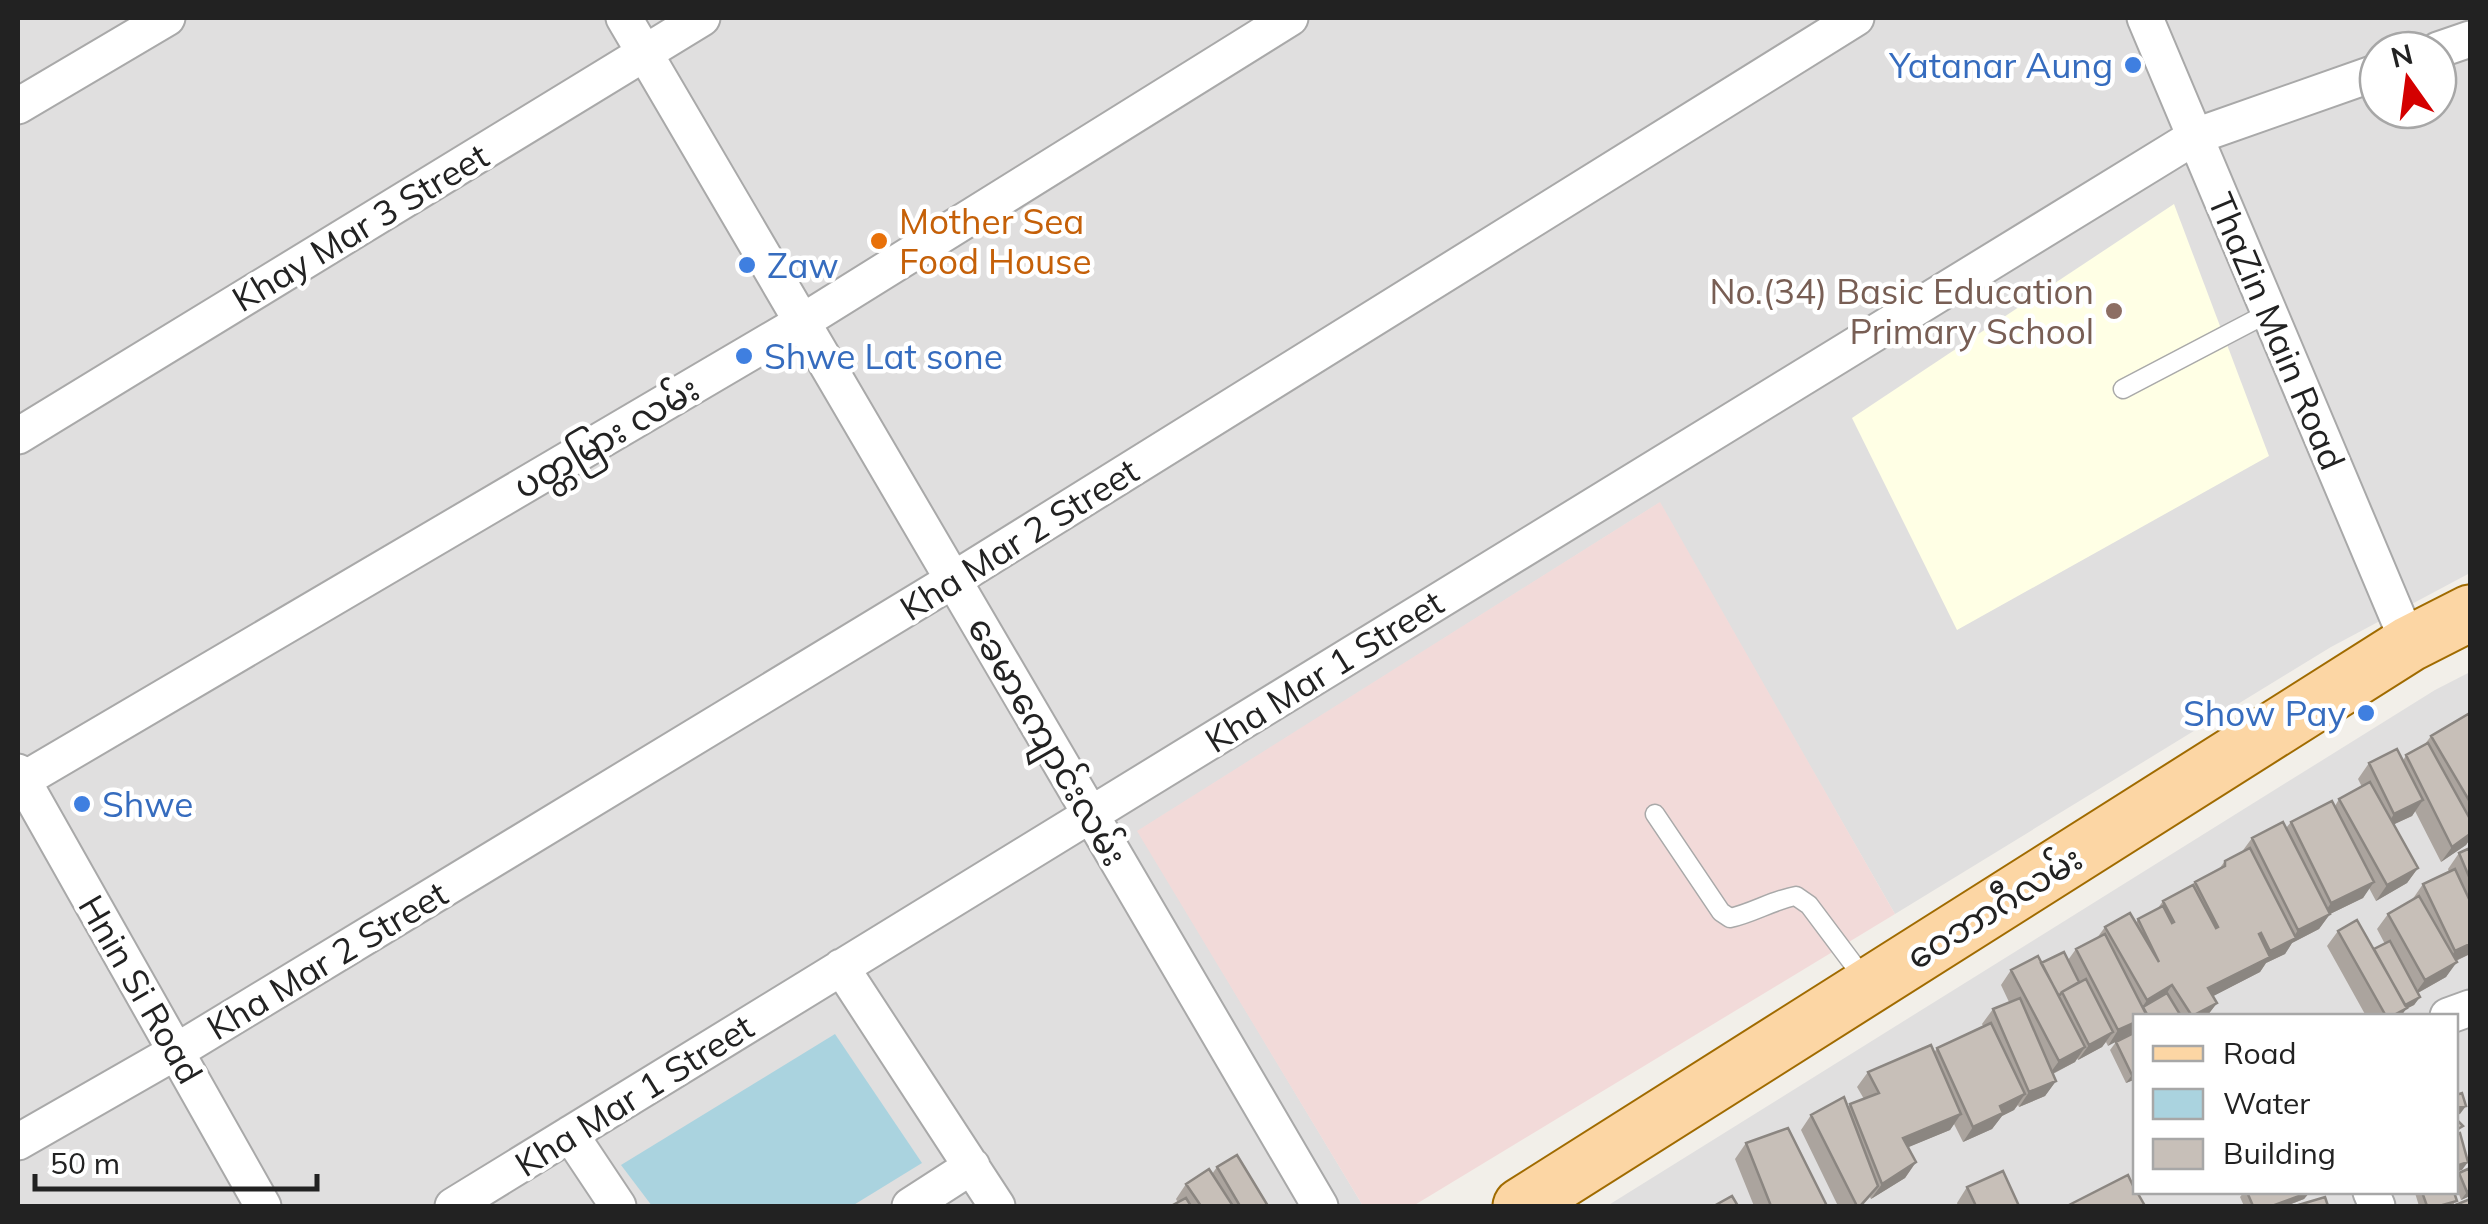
<svg xmlns="http://www.w3.org/2000/svg" width="2488" height="1224" font-family="Mulish,'Noto Sans Myanmar',sans-serif">
  <style>
    .residential { fill: #e0dfdf; fill-rule: evenodd }
    .commercial { fill: #f2dad9 }
    .education { fill: #ffffe5 }
    .water { fill: #aad3df }
    .lines { fill: none; stroke-linecap: round; stroke-linejoin: round }
    .lane-casing { stroke: #a9a9a9; stroke-width: 21 }
    .street-casing { stroke: #a9a9a9; stroke-width: 39 }
    .primary-casing { stroke: #a06b00; stroke-width: 59 }
    .lane { stroke: #fff; stroke-width: 18 }
    .street { stroke: #fff; stroke-width: 35 }
    .primary { stroke: #fcd6a4; stroke-width: 55 }
    .wall { fill: #aba49e }
    .shaded-wall { fill: #8b8681 }
    .building { fill: #c7bfb8; stroke: #8b8681; stroke-width: 2.5 }
    .shop-dot { fill: #3f7fe0; stroke: #fff; stroke-width: 4 }
    .food-dot { fill: #e8710a; stroke: #fff; stroke-width: 4 }
    .education-dot { fill: #8d6e63; stroke: #fff; stroke-width: 4 }
    .labels { text-anchor: middle; dominant-baseline: central; stroke-width: 9; stroke-linejoin: round; paint-order: stroke }
    .shop-label { font-size: 35px; fill: #366cbe; stroke: #fff; text-anchor: start }
    .food-label { font-size: 35px; fill: #c56008; stroke: #fff; text-anchor: start }
    .street-label { font-size: 35px; fill: #222; stroke: #fff }
    .education-label { font-size: 35px; fill: #785e54; stroke: #fff; text-anchor: end }
  </style>
  <rect width="100%" height="100%" fill="#f2efe9"/>
  <!-- residential -->
  <path class="residential" d="M18,18H2470V573L2331,647L1895,914L1659,503L1138,831L1363,1206H18ZM2378,50H2438V110H2378Z
    M2470,672V1206H1607L2435,690ZM2136,1016H2456V1192H2136Z"/>
  <!-- commercial -->
  <path class="commercial" d="M1660,502L1895,914L1413,1206H1363L1137,831Z"/>
  <!-- education -->
  <path class="education" d="M2174,204L2269,456L1957,630L1852,418Z"/>
  <!-- water -->
  <path class="water" d="M835,1034L922,1163L852,1206H652L621,1165Z"/>
  <g class="lines">
    <defs>
      <path id="lane" d="M2123,389L2270,312
        M1655,814L1721,912L1730,918C1753,913 1773,900 1796,896L1809,905L1866,981"/>
      <path id="street" d="M624,18L1320,1206
        M2145,18L2409,644
        M2438,50L2470,39
        M18,106L167,18
        M18,436L702,18
        M18,772L263,1206
        M18,783L802,322L1290,18
        M841,967L997,1206
        M2448,1016L2470,1008
        M570,1134L618,1206
        M18,1142L177,1051L953,580L1856,18
        M2371,1192L2377,1206
        M453,1206L2196,136L2378,72
        M910,1206L972,1166"/>
      <path id="primary" d="M1521,1206L2409,644L2470,613"/>
    </defs>
    <!-- lane casing -->
    <use href="#lane" class="lane-casing"/>
    <!-- street casing -->
    <use href="#street" class="street-casing"/>
    <!-- primary casing -->
    <use href="#primary" class="primary-casing"/>
    <!-- lane -->
    <use href="#lane" class="lane"/>
    <!-- street -->
    <use href="#street" class="street"/>
    <!-- primary -->
    <use href="#primary" class="primary"/>
  </g>
  <!-- wall -->
  <path class="wall" d="M2470,713V839L2466,845L2441,862L2415,811L2412,816L2394,824L2418,868L2407,883L2376,901L2369,888L2363,898L2330,914L2319,929L2292,943L2285,954L2266,963L2260,972L2213,996L2217,1003L2207,1016H2136L2108,1046L2106,1042L2102,1047L2078,1060L2077,1058L2075,1062L2053,1074L2056,1081L2045,1096L2019,1107L2018,1105L2014,1110L2002,1116L1992,1129L1963,1142L1954,1124L1950,1130L1908,1147L1916,1162L1905,1178L1871,1199L1870,1197L1862,1206H1838L1801,1130L1811,1115L1848,1108L1850,1104L1864,1099L1857,1087L1868,1072L1934,1053L1937,1048L1983,1026L1982,1024L1993,1009L2009,1002L2001,985L2011,970L2041,963L2068,960L2076,949L2097,938L2105,927L2136,923L2138,919L2158,908L2163,901L2219,869L2225,861L2241,853L2252,838L2286,828L2291,822L2335,806L2339,799L2362,787L2358,779L2369,763L2403,761L2406,755L2425,744L2431,736Z
    M2470,848V954L2456,961L2446,977L2418,993L2420,997L2414,1005L2406,1009L2401,1016H2366L2327,946L2338,931L2374,949L2385,944L2377,929L2388,914L2412,900L2423,884L2449,872L2448,869L2459,853Z
    M2116,1042L2136,1079L2126,1083L2110,1050Z
    M1746,1143L1827,1206H1754L1735,1159Z
    M1217,1167L1268,1206H1171L1178,1203L1176,1199L1186,1184L1212,1174Z
    M2459,1173L2470,1196L2461,1200L2456,1186V1178Z
    M1967,1187L2019,1206H1958L1957,1203Z
    M2244,1192H2310L2304,1199L2286,1206H2244L2240,1197Z
    M2416,1192H2454V1206H2470H2419L2415,1193Z"/>
  <!-- shaded-wall -->
  <path class="shaded-wall" d="M2423,800L2412,816L2384,829L2394,814Z
    M2470,834V839L2466,845L2441,862L2452,847Z
    M2418,868L2407,883L2376,901L2387,885Z
    M2374,882L2363,898L2330,914L2319,929L2292,943L2285,954L2266,963L2260,972L2198,1004L2208,988L2264,960L2270,951L2291,941L2298,930L2321,918L2331,903Z
    M2470,944V954L2444,966L2455,951Z
    M2457,962L2446,977L2414,995L2425,980Z
    M2172,985L2162,1001L2137,1015L2147,1000Z
    M2420,997L2414,1005L2406,1009L2401,1016H2392L2400,1008Z
    M2217,1003L2207,1016H2192Z
    M2136,1022V1031L2108,1046L2118,1030Z
    M2113,1032L2102,1047L2078,1060L2089,1045Z
    M2085,1047L2075,1062L2048,1076L2059,1061Z
    M2136,1074V1079L2126,1083L2132,1075Z
    M2056,1081L2045,1096L2019,1107L2029,1092Z
    M2025,1094L2014,1110L2002,1116L1992,1129L1963,1142L1973,1127L2000,1106Z
    M2466,1106L2460,1114L2456,1115V1108Z
    M1961,1114L1950,1130L1892,1154L1903,1138Z
    M1916,1162L1905,1178L1871,1199L1882,1184Z
    M2468,1162L2462,1170L2456,1172V1166Z
    M2470,1190V1196L2461,1200L2467,1192Z
    M2310,1192L2304,1199L2286,1206H2272Z"/>
  <!-- building -->
  <path class="building" d="M2470,713V802L2431,736Z
    M2428,743L2470,819V834L2452,847L2406,755Z
    M2397,749L2423,800L2394,814L2369,763Z
    M2370,782L2418,868L2387,885L2339,799Z
    M2332,801L2374,882L2331,903L2291,822Z
    M2283,822L2330,914L2298,930L2252,838Z
    M2250,848L2296,938L2270,951L2261,933L2259,934L2270,957L2208,988L2217,1003L2192,1016L2172,985L2147,1000L2105,927L2130,913L2159,962L2138,919L2163,906L2172,923L2174,922L2163,901L2193,885L2216,928L2218,927L2195,882L2225,866V861Z
    M2470,848V879L2459,853Z
    M2455,869L2470,901V944L2455,951L2423,884Z
    M2419,896L2457,962L2425,980L2388,914Z
    M2357,920L2407,1008L2392,1016H2386L2338,931Z
    M2105,934L2147,1016H2136V1022L2118,1030L2076,949Z
    M2390,941L2420,997L2405,1005L2374,949Z
    M2064,952L2079,982L2062,992L2059,996L2041,963Z
    M2038,956L2085,1047L2059,1061L2011,970Z
    M2086,979L2113,1032L2089,1045L2062,992Z
    M2167,993L2181,1016H2148L2143,1007Z
    M2020,998L2056,1081L2029,1092L1993,1009Z
    M1991,1023L2025,1094L2000,1106L2003,1113L1973,1127L1937,1048Z
    M2136,1032V1074L2132,1075L2116,1042Z
    M1931,1045L1961,1114L1903,1138L1916,1162L1882,1184L1850,1104L1879,1093L1868,1072Z
    M2462,1093L2466,1106L2456,1108V1095Z
    M1844,1097L1878,1186L1860,1206H1857L1811,1115Z
    M2456,1119L2463,1126L2456,1130Z
    M1788,1128L1827,1206H1771L1746,1143Z
    M2460,1133L2468,1162L2456,1166V1134Z
    M1237,1155L1268,1206H1240L1217,1167Z
    M2470,1168V1190L2467,1192L2459,1173Z
    M1209,1169L1233,1206H1201L1186,1184Z
    M2003,1171L2019,1206H1976L1967,1187Z
    M2128,1175L2136,1192H2137L2145,1206H2067Z
    M2247,1192H2310L2272,1206H2253Z
    M2422,1192H2454L2457,1201L2439,1206H2427Z
    M1732,1196L1738,1206H1714Z
    M2325,1197L2328,1206H2295Z
    M1186,1198L1191,1206H1171Z
    M2470,1199V1206H2453Z"/>
  <!-- markers -->
  <g class="shop-dot">
    <circle cx="2133" cy="65" r="10"/>
    <circle cx="747" cy="265" r="10"/>
    <circle cx="744" cy="356" r="10"/>
    <circle cx="2366" cy="713" r="10"/>
    <circle cx="82" cy="804" r="10"/>
  </g>
  <circle class="food-dot" cx="879" cy="241" r="10"/>
  <circle class="education-dot" cx="2114" cy="311" r="10"/>
  <g class="labels">
    <!-- shop labels -->
    <g class="shop-label">
      <text x="2113" y="65" text-anchor="end">Yatanar Aung</text>
      <text x="767" y="265">Zaw</text>
      <text x="764" y="356">Shwe Lat sone</text>
      <text x="2346" y="713" text-anchor="end">Show Pay</text>
      <text x="102" y="804">Shwe</text>
    </g>
    <!-- food labels -->
    <g class="food-label">
      <text x="899" y="221">Mother Sea<tspan x="899" dy="40">Food House</tspan></text>
    </g>
    <!-- street labels -->
    <g class="street-label">
      <text transform="translate(360 227) rotate(-31)">Khay Mar 3 Street</text>
      <text transform="translate(2277 331) rotate(67)">ThaZin Main Road</text>
      <text transform="translate(606 437) rotate(-30)">ပတ္တမြား လမ်း</text>
      <text transform="translate(1019 539) rotate(-32)">Kha Mar 2 Street</text>
      <text transform="translate(1324 671) rotate(-32)">Kha Mar 1 Street</text>
      <text transform="translate(1048 741) rotate(60)">ခေမာကျောင်းလမ်း</text>
      <text transform="translate(1994 907) rotate(-32)">ဝေဘာဂီလမ်း</text>
      <text transform="translate(327 960) rotate(-31)">Kha Mar 2 Street</text>
      <text transform="translate(141 989) rotate(60)">Hnin Si Road</text>
      <text transform="translate(634 1095) rotate(-32)">Kha Mar 1 Street</text>
    </g>
    <!-- education labels -->
    <g class="education-label">
      <text x="2094" y="291">No.(34) Basic Education<tspan x="2094" dy="40">Primary School</tspan></text>
    </g>
  </g>
  <!-- border -->
  <rect width="2488" height="1224" fill="none" stroke="#222222" stroke-width="40"/>
  <!-- legend -->
  <rect x="2133" y="1014" width="325" height="180" fill="#ffffff" stroke="#a7a7a7" stroke-width="2.5"/>
  <rect x="2153" y="1046" width="50" height="15" fill="#fcd6a4" stroke="#a7a7a7" stroke-width="2.5"/>
  <text x="2223" y="1064" font-size="30" fill="#222222">Road</text>
  <rect x="2153" y="1089" width="50" height="30" fill="#aad3df" stroke="#a7a7a7" stroke-width="2.5"/>
  <text x="2223" y="1114" font-size="30" fill="#222222">Water</text>
  <rect x="2153" y="1139" width="50" height="30" fill="#c7bfb8" stroke="#a7a7a7" stroke-width="2.5"/>
  <text x="2223" y="1164" font-size="30" fill="#222222">Building</text>
  <!-- north arrow -->
  <g transform="translate(2408 80) rotate(346)"><circle r="48" fill="#ffffff" stroke="#a7a7a7" stroke-width="2.5"/>
  <path d="M0-8L18 38L0 25L-18 38Z" fill="#d40000"/>
  <text y="-15" font-size="28" font-weight="bold" text-anchor="middle" fill="#222222">N</text>
  </g>
  <!-- scale -->
  <path d="M35 1174v15h282v-15" fill="none" stroke="#222222" stroke-width="5"/>
  <text x="50" y="1174" font-size="30" fill="#222222" stroke="#ffffff" stroke-width="8" paint-order="stroke">50 m</text>
</svg>
